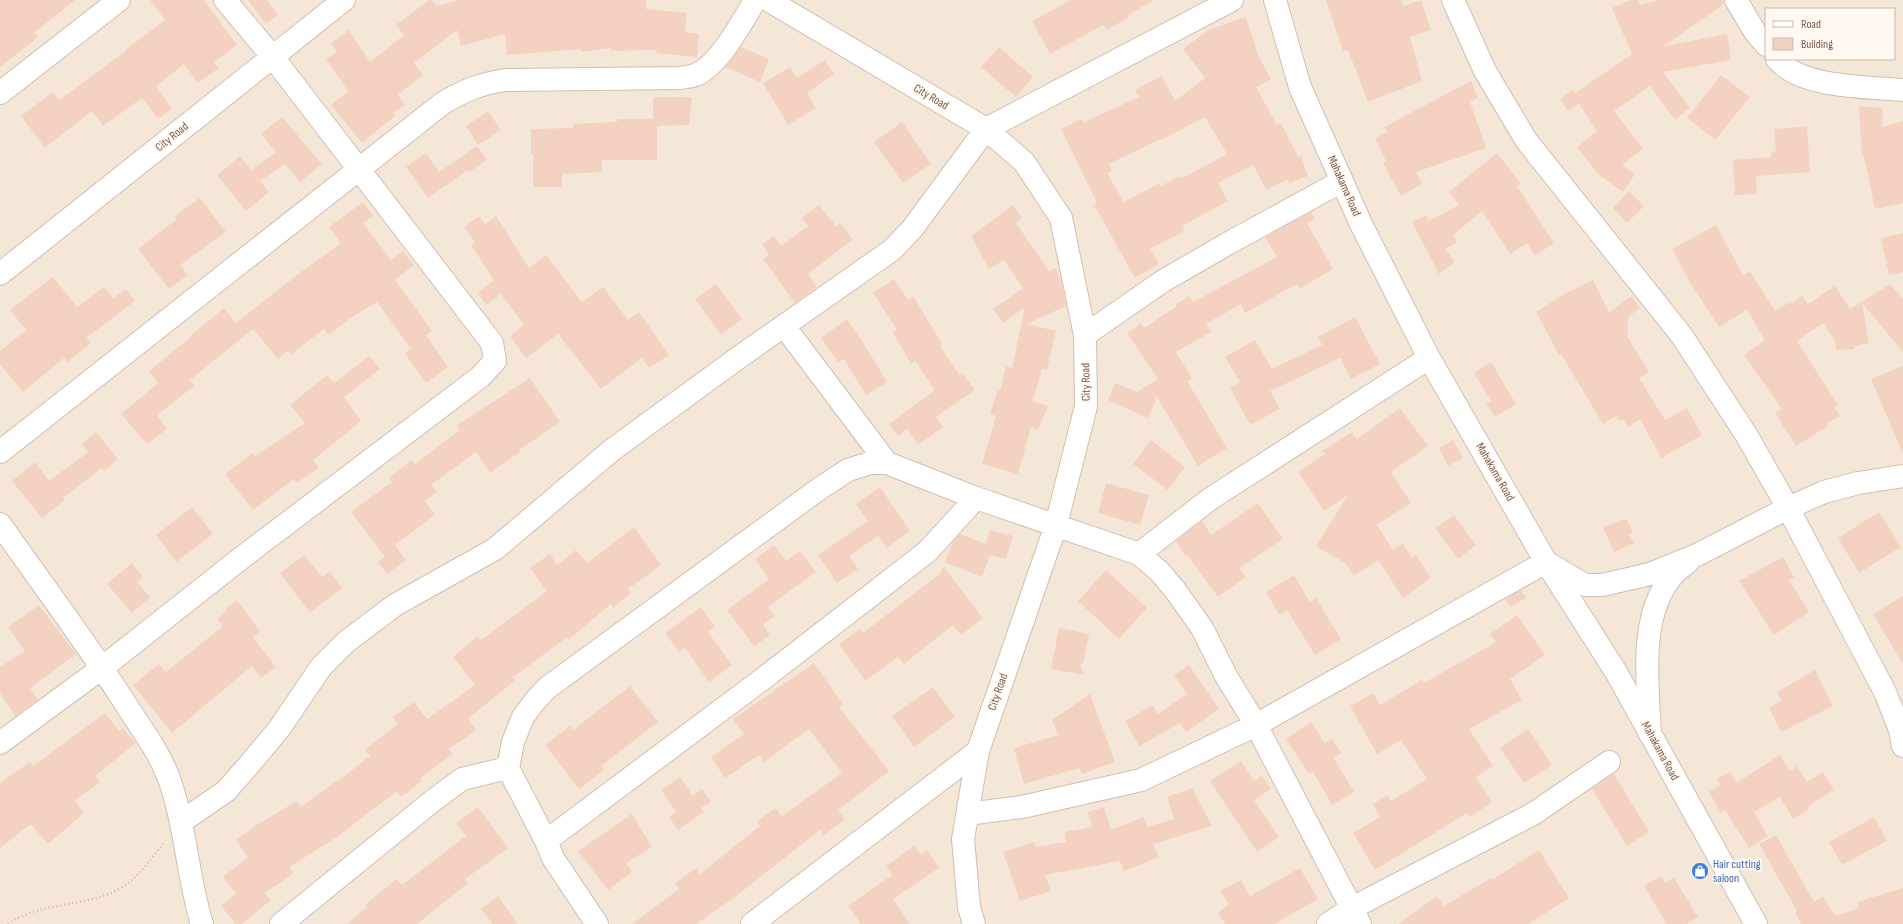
<svg xmlns="http://www.w3.org/2000/svg" width="1903" height="924" font-family="'Sofia Sans Condensed',sans-serif">
  <style>
    .residential { fill: #f5e7d8; fill-rule: evenodd }
    .building { fill: #f4d2c1; fill-rule: evenodd }
    .lines { fill: none; stroke-linecap: round; stroke-linejoin: round }
    .minor-casing { stroke: #d3beb2; stroke-width: 24 }
    .tertiary-casing { stroke: #d3beb2; stroke-width: 24 }
    .path { stroke: #dab5a3; stroke-width: 2.5; stroke-dasharray: 1 3; stroke-linecap: butt }
    .minor { stroke: #fff; stroke-width: 22 }
    .tertiary { stroke: #fff; stroke-width: 22 }
    .labels { text-anchor: middle; dominant-baseline: central; stroke-width: 4; stroke-linejoin: round; paint-order: stroke }
    .street-label { font-size: 12px; fill: #7a5a4c; stroke: #fff9f2 }
    .shop-label { font-size: 12px; fill: #366cbe; stroke: #fff9f2; text-anchor: start }
  </style>
  <rect width="100%" height="100%" fill="#fdf5ea"/>
  <!-- residential -->
  <path class="residential" d="M0,0H1903V924H0ZM1766,9H1894V59H1766Z"/>
  <!-- building -->
  <path class="building" d="M0,0H75L34,33L38,37L0,67Z
    M150,0H204L237,45L214,62L219,68L198,83L184,64L156,86L172,109L158,119L142,98L103,126L92,111L45,148L21,116L53,92L59,100L126,51L125,50L165,20Z
    M248,0H267L278,15L266,24Z
    M429,0H432L437,6L459,0H646V9L687,13L685,32L699,34L697,57L656,53L657,50L611,51V48L582,52L581,49L507,55L505,34L461,46L457,30L414,63L423,75L398,95L405,105L393,113L395,116L362,143L331,105L348,91L326,59L337,52L331,43L349,30L370,62L404,35L396,25Z
    M1071,0H1154L1128,15L1129,17L1107,30L1103,25L1050,54L1032,21Z
    M1326,0H1401L1403,6L1421,0L1431,30L1410,37L1422,81L1368,102L1348,50L1343,51Z
    M1631,0H1638L1641,5L1658,0H1724V4L1664,46L1727,34L1731,60L1663,72L1690,108L1675,120L1650,86L1614,111L1643,149L1622,165L1635,174L1623,192L1599,175L1577,147L1597,131L1579,104L1568,111L1560,99L1573,90L1575,93L1632,54L1612,8Z
    M1246,17L1258,55L1271,79L1256,87L1277,125L1281,123L1298,157L1301,156L1308,176L1289,183L1288,179L1266,190L1253,165L1218,183L1228,201L1182,226L1185,231L1150,249L1159,264L1135,278L1094,205L1097,203L1061,129L1081,119L1087,124L1086,121L1139,97L1135,90L1162,76L1175,101L1205,78L1183,49L1208,30ZM1205,117L1227,154L1181,179L1180,176L1161,186L1160,183L1124,202L1107,173L1112,170L1109,164L1160,139L1161,140Z
    M741,47L769,59L760,82L725,67Z
    M999,47L1033,77L1016,97L981,67Z
    M825,60L834,74L807,93L816,108L788,125L763,83L790,67L797,78Z
    M1721,75L1750,97L1715,140L1687,118Z
    M1471,81L1478,98L1470,102L1486,148L1416,172L1422,184L1401,196L1383,163L1386,161L1375,138L1387,132L1384,127Z
    M653,97H692L689,125L657,126V160H602V172L562,174V187H533V154H531V129L573,128V124L617,122V119H653Z
    M1859,106L1883,108L1882,127L1903,121V203L1875,209L1864,156H1862Z
    M488,111L501,130L478,145L466,126Z
    M282,117L322,164L300,182L285,164L260,181L269,192L246,211L217,175L240,156L251,170L276,152L261,134Z
    M902,122L931,164L903,183L874,142Z
    M1807,126L1810,172L1756,176L1757,194L1735,195L1733,160L1771,157V152H1776L1774,129Z
    M477,146L487,160L469,172L468,170L428,198L406,167L426,153L439,172Z
    M1497,153L1521,184L1517,186L1554,243L1535,256L1527,243L1510,254L1482,211L1453,235L1457,242L1445,249L1455,262L1439,274L1412,222L1426,215L1429,221L1459,205L1449,192Z
    M1629,191L1644,206L1627,223L1613,208Z
    M200,198L226,232L180,265L188,275L169,289L138,249L177,219L175,216Z
    M363,202L373,216L363,223L391,260L403,251L414,265L395,280L432,331L426,335L448,367L426,383L405,354L411,349L377,302L349,319L329,335L324,329L291,354L288,351L278,359L253,329L190,380L194,386L157,415L167,429L147,444L121,414L158,383L149,371L191,337L190,336L224,308L236,323L297,275L341,243L329,227Z
    M819,205L836,226L840,223L853,239L808,274L817,287L795,303L763,259L769,255L762,244L774,236L781,246L808,226L802,218Z
    M1013,205L1022,218L1016,223L1049,271L1055,268L1061,279L1066,306L1027,324L1056,331L1047,370L1042,369L1033,401L1048,406L1038,430L1031,427L1018,474L982,464L996,416L990,414L998,390L1000,391L1006,366L1012,368L1025,307L1003,323L993,309L1023,288L1004,260L989,269L971,236Z
    M1311,212L1315,219L1307,223L1333,269L1299,289L1297,284L1245,313L1241,304L1206,324L1211,332L1176,352L1192,378L1187,381L1227,448L1198,466L1157,397L1148,418L1108,400L1115,383L1137,392L1158,379L1127,333L1141,323L1144,328L1177,306L1176,304L1189,296L1193,302L1277,257L1265,237Z
    M479,216L485,224L496,216L529,268L546,255L582,302L603,287L628,320L639,312L669,355L649,368L642,358L601,389L558,334L526,358L510,336L524,325L501,294L486,305L478,293L494,280L471,245L475,242L464,227Z
    M1716,225L1743,275L1750,271L1775,311L1790,302L1791,304L1802,296L1808,304L1835,286L1850,309L1890,284L1903,299V352L1862,303L1869,343L1854,346V349L1836,350L1835,341L1823,323L1797,341L1838,405L1834,407L1840,416L1827,423L1828,426L1796,446L1775,413L1782,409L1744,355L1765,340L1747,310L1719,327L1689,281L1672,249Z
    M1903,233V272L1889,275L1881,238Z
    M53,277L77,307L104,287L113,298L126,289L135,301L86,338L91,343L67,362L64,358L23,392L0,364V351L26,330L10,310Z
    M894,279L908,300L913,296L942,344L940,346L960,376L963,374L975,390L936,417L943,427L918,445L907,429L898,436L889,424L935,390L915,361L911,364L893,332L897,330L873,293Z
    M1593,280L1609,313L1631,296L1640,308L1628,317L1627,336L1649,372L1639,378L1665,420L1687,408L1702,435L1661,458L1640,419L1628,427L1623,419L1619,421L1616,416L1603,424L1561,354L1559,355L1536,312L1566,293Z
    M716,284L742,319L721,335L695,299Z
    M1355,317L1380,364L1351,379L1340,358L1270,391L1280,409L1250,425L1230,388L1240,382L1225,357L1255,340L1272,369L1322,345L1318,337Z
    M847,319L864,344L887,382L866,395L844,359L838,362L821,338Z
    M369,356L380,369L344,397L361,421L313,460L319,468L296,483L294,479L253,510L225,474L253,453L255,456L305,423L290,405L327,375L334,383Z
    M1491,362L1516,404L1495,417L1486,403L1491,401L1474,373Z
    M1903,366V454L1871,379Z
    M530,378L560,422L519,450L520,452L490,473L476,452L431,485L437,492L425,501L435,515L395,545L406,560L387,574L378,562L385,557L351,512L392,482L389,478L412,460L415,464L460,430L457,425Z
    M1400,408L1428,446L1391,472L1411,503L1377,525L1393,550L1403,543L1412,558L1416,555L1431,578L1403,598L1378,560L1354,576L1345,563L1316,546L1347,496L1324,511L1298,472L1325,454L1322,451L1352,432L1357,439Z
    M96,432L118,459L104,471L102,468L63,498L65,500L42,518L12,481L35,462L49,481L88,452L82,444Z
    M1151,440L1185,467L1168,490L1133,464Z
    M1453,440L1463,458L1448,466L1439,448Z
    M1106,483L1149,495L1140,525L1098,513Z
    M880,487L910,531L887,548L878,536L849,556L858,569L837,583L818,555L868,521L856,504Z
    M1258,503L1283,539L1239,568L1246,577L1218,597L1187,555L1185,556L1176,541L1202,521L1211,535Z
    M192,507L213,534L176,562L156,535Z
    M1879,512L1901,547L1859,573L1838,538Z
    M1454,515L1476,545L1458,559L1435,528Z
    M1621,520H1627L1633,533L1629,534L1634,543L1614,552L1603,528Z
    M634,527L661,565L628,589L631,593L613,608L611,604L568,640L566,638L512,678L515,680L468,719L476,730L449,749L453,754L420,778L422,781L401,797L397,791L337,837L289,867L294,873L265,893L271,900L242,924H236L221,906L236,894L223,877L248,857L236,840L255,826L297,801L301,807L336,781L337,782L370,756L365,749L398,724L393,717L414,702L427,719L475,685L453,657L478,636L481,640L547,591L530,568L550,554L557,565L576,550L587,563Z
    M990,530L1013,536L1006,559L990,555L982,577L945,562L953,542L960,534L986,544Z
    M774,545L786,561L800,551L816,572L768,607L775,616L763,625L770,635L754,646L727,610L769,579L755,559Z
    M304,555L322,577L330,571L342,588L310,613L280,573Z
    M1783,557L1794,577L1789,580L1809,612L1774,635L1739,581Z
    M132,563L143,577L137,582L150,597L132,613L107,584Z
    M943,566L983,618L961,635L953,625L904,664L898,657L865,681L839,644L860,629L863,633L941,573Z
    M1106,570L1147,608L1119,639L1078,601Z
    M1294,575L1310,602L1316,598L1341,639L1315,655L1287,610L1279,615L1266,592Z
    M1521,590L1526,598L1510,607L1505,599Z
    M1903,596V664L1873,614Z
    M237,600L260,631L253,637L276,667L261,678L252,666L172,733L133,685L159,664L166,672L223,626L217,619L227,611L225,609Z
    M39,605L76,654L30,688L38,700L15,716L0,693V667L25,651L8,627Z
    M701,607L715,627L708,632L732,665L709,682L685,648L679,652L665,633Z
    M1517,615L1545,655L1510,679L1522,700L1469,729L1493,766L1476,777L1492,802L1470,817L1467,813L1375,870L1353,833L1380,817L1373,804L1387,795L1391,801L1427,779L1401,740L1377,754L1350,706L1373,693L1380,705L1422,680L1424,683L1496,642L1490,634Z
    M1059,628L1089,634L1083,664L1080,665L1084,675L1051,669Z
    M814,663L843,704L839,707L889,771L838,810L845,820L824,835L820,830L735,897L696,924H632L679,889L675,883L696,868L700,874L760,826L757,822L775,808L782,816L842,773L809,729L764,762L759,755L725,778L711,757L744,734L733,719Z
    M1189,665L1219,709L1186,732L1180,723L1139,746L1125,721L1153,705L1158,714L1187,694L1174,675Z
    M1815,670L1833,706L1781,732L1769,707L1782,701L1777,692Z
    M630,686L658,722L601,766L604,770L579,789L545,745L570,726L573,730Z
    M933,687L955,717L914,747L892,716Z
    M1090,694L1115,762L1082,774L1079,768L1024,784L1014,748L1058,735L1052,720Z
    M105,713L119,731L123,728L136,743L95,776L100,782L75,801L84,813L48,844L31,824L0,848V783L30,762L33,766Z
    M1311,722L1325,743L1332,739L1342,753L1334,758L1354,792L1332,805L1313,772L1309,774L1286,739Z
    M1528,729L1552,765L1524,783L1500,748Z
    M1780,755L1790,771L1797,766L1807,782L1823,772L1834,790L1808,806L1809,809L1793,819L1780,797L1754,812L1768,836L1749,848L1725,810L1721,813L1709,792L1720,785L1717,779L1730,772L1736,783Z
    M1241,761L1254,781L1262,776L1271,789L1254,800L1279,837L1257,852L1210,781Z
    M1614,774L1649,832L1627,846L1592,789Z
    M680,777L693,796L702,789L711,802L701,808L704,812L678,830L669,817L676,812L661,790Z
    M1192,788L1212,826L1153,844L1159,857L1124,871L1120,861L1045,875L1051,891L1020,901L1003,852L1034,842L1036,847L1066,842L1065,832L1092,827L1088,812L1104,807L1111,830L1143,817L1147,827L1174,819L1167,797Z
    M478,807L508,848L465,879L468,883L417,924H347L367,907L365,905L396,879L402,885L466,836L456,823Z
    M632,814L652,847L626,863L632,872L608,890L578,851Z
    M1874,817L1887,841L1842,865L1829,842Z
    M1776,835L1814,902L1823,896L1835,916L1859,908L1857,902L1903,888V924H1801L1795,913L1797,911L1759,844Z
    M914,846L921,855L927,850L939,868L893,899L910,924H861L848,906L892,875L886,866Z
    M1539,850L1569,898L1528,924H1398L1437,896L1444,906L1491,878L1492,880Z
    M1300,868L1318,899L1274,924H1225L1218,913L1229,904L1220,891L1241,880L1250,896Z
    M1661,876L1665,883L1674,878L1698,917L1686,924H1667L1644,886Z
    M498,896L518,924H493L481,909Z"/>
  <g class="lines">
    <defs>
      <path id="minor" d="M768,0L986,129L1024,162L1061,218L1085,335L1086,406L1056,525L978,751L963,839L969,907L974,924
        M1453,0L1485,71L1526,140L1682,336L1747,436L1788,508L1885,692L1900,730L1903,746
        M1736,0L1755,32L1766,45
        M1777,59C1800,88 1868,87 1903,90
        M0,93L119,0
        M0,274L344,0
        M784,326L887,463
        M1085,335L1163,281L1227,244L1342,181
        M0,452L443,103C465,90 480,84 505,80L680,78C685,77 690,77 695,75C718,67 743,21 755,0
        M0,524C42,584 86,642 125,703C140,727 158,750 168,776C186,824 187,876 202,924
        M1139,554L1210,499L1429,358
        M1650,734C1648,685 1638,617 1672,576C1676,571 1683,566 1688,562
        M0,743L102,668L240,559L480,377L495,361L492,343L272,56L225,0
        M967,814L1022,807L1141,780L1256,725L1546,562L1585,585H1602L1650,574L1697,555L1788,508L1824,492L1858,483L1903,476
        M181,822L226,791L248,766L279,729L321,667L346,642L395,605L495,549L612,450L738,358L892,250L912,229L986,129L1232,0
        M546,841L764,678L928,551L976,498
        M281,924L430,803L462,779L508,768
        M597,924L553,858L546,841L508,768L513,742L523,717L535,701L547,688L819,489L848,470L870,463H887L976,498L1139,554L1160,572L1175,590L1202,628L1226,676L1256,725L1360,924
        M752,924L978,751
        M1328,924L1352,908L1533,814L1609,762"/>
      <path id="tertiary" d="M1275,0L1300,87L1361,224L1429,358L1546,562L1616,672L1756,924"/>
    </defs>
    <!-- minor casing -->
    <use href="#minor" class="minor-casing"/>
    <!-- tertiary casing -->
    <use href="#tertiary" class="tertiary-casing"/>
    <!-- path -->
    <path class="path" d="M8,924C40,901 85,908 119,889C139,878 150,859 164,843"/>
    <!-- minor -->
    <use href="#minor" class="minor"/>
    <!-- tertiary -->
    <use href="#tertiary" class="tertiary"/>
  </g>
  <!-- icons -->
  <defs>
    <symbol id="shop-disc" viewBox="-11 -11 22 22"><circle r="9.5" fill="#3f7fe0" stroke="#fff9f2"/><path d="M-5-2.5h2.3a2.7 3.5 0 0 1 5.4 0H5L5.5 6h-11ZM-1.5-2.5h3a1.5 2.3 0 0 0-3 0Z" fill="#fff"/></symbol>
  </defs>
  <g fill-rule="evenodd">
    <use href="#shop-disc" x="1690" y="861" width="20" height="20"/>
  </g>
  <g class="labels">
    <!-- street labels -->
    <g class="street-label">
      <text transform="translate(931 97) rotate(31)">City Road</text>
      <text transform="translate(172 137) rotate(-39)">City Road</text>
      <text transform="translate(1344 186) rotate(66)">Mahakama Road</text>
      <text transform="translate(1086 382) rotate(-91)">City Road</text>
      <text transform="translate(1495 472) rotate(60)">Mahakama Road</text>
      <text transform="translate(998 692) rotate(-71)">City Road</text>
      <text transform="translate(1660 751) rotate(61)">Mahakama Road</text>
    </g>
    <!-- shop labels -->
    <g class="shop-label">
      <text x="1713" y="864">Hair cutting<tspan x="1713" dy="14">saloon</tspan></text>
    </g>
  </g>
  <!-- legend -->
  <rect x="1765" y="8" width="130" height="52" fill="#fff9f2" stroke="#cab9b0"/>
  <rect x="1773" y="21" width="20" height="6" fill="#ffffff" stroke="#cab9b0"/>
  <text x="1801" y="28" font-size="12" fill="#7a5a4c">Road</text>
  <rect x="1773" y="38" width="20" height="12" fill="#f4d2c1" stroke="#cab9b0"/>
  <text x="1801" y="48" font-size="12" fill="#7a5a4c">Building</text>
</svg>
